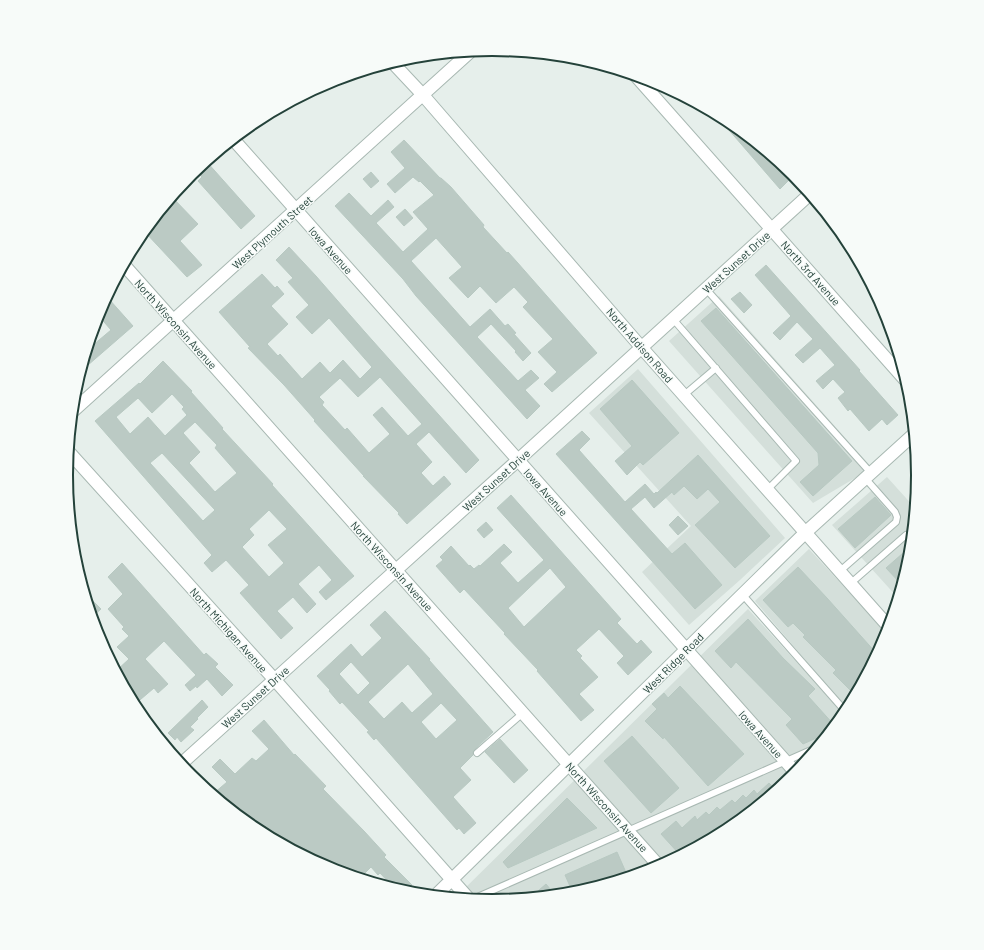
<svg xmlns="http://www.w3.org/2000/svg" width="984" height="950" font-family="Barlow,sans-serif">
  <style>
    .built { fill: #d4dfda }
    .building { fill: #bbcac4; stroke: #b8c9c2; fill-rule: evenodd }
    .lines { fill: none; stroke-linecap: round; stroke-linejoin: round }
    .service-casing { stroke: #a8b8b2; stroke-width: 8 }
    .minor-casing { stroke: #a8b8b2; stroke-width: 14 }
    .tertiary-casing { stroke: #a8b8b2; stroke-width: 14 }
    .service { stroke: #fff; stroke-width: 6 }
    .minor { stroke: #fff; stroke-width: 12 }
    .tertiary { stroke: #fff; stroke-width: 12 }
    .labels { text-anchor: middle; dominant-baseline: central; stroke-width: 3; stroke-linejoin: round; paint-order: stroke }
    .street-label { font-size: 11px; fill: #24423a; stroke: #f7fbf9 }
    .rim { fill: none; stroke: #24423a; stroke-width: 2 }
  </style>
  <rect width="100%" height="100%" fill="#e6efeb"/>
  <!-- built -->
  <path class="built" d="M719,296L872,468L813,503L669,341Z
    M638,369L785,538L740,580L689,625L642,572L691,526L589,413Z
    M887,477L915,508L910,558L898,598L832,525Z
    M809,549L887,633L885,638L847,709L755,601Z
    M748,609L844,714L793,776L728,829L655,869L575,893L492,901L456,897Z"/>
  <!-- building -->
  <path class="building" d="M725,119L768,153L791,178L780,189L722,122Z
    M404,140L440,178H441L451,187L484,225L483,227L507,253L508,252L517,262L597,353L552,392L544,384L557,372L538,352L553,339L523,307L528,302L514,287L496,303L480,286L468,298L449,278L462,267L436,238L411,261L470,327L490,309L505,326L508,324L516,333L514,334L531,353L523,361L515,352L516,351L491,324L477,337L518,381L531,370L539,378L525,390L540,406L527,419L416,296L403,279L335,206L349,193L371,216L388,200L394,207L376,223L403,252L428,229L413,212L434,195L420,181L419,182L413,177L395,193L387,184L405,168L391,152Z
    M206,161L255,216L241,229L198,181L202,177L196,170Z
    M371,172L379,181L371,188L363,179Z
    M172,197L198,224L180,241L202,265L187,277L144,231Z
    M405,209L413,218L404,226L396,217Z
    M289,247L316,276L364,331L479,460L466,473L429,432L416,444L432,462L421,473L433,486L444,476L451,484L407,524L398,514L399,513L363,476H364L314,421L315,420L284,385L248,348L250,347L219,312L262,274L275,288L277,286L284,294L271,306L288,324L267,344L278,356L280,354L302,379L320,362L330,373L343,360L360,379L372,367L329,318L312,334L296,317L309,305L288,282L293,278L276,260ZM380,377L422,424L408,436L382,407L373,415L390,434L369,453L347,428L345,430L322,405L324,402L319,397L340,378L358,397Z
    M766,265L860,370L859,371L898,415L887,425L882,419L869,431L850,409L848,411L838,398L845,392L833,379L823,389L816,381L835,365L820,348L803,363L795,355L813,339L797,322L780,340L773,333L791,316L755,275Z
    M740,292L752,305L744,313L731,299Z
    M108,298L133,326L80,372L86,351L111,330L98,315L103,303Z
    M716,308L852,461L813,496L800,482L819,465L818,453L701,321Z
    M163,361L192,391L191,392L223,428L222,429L273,484L272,485L354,576L326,600L319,592L332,580L319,565L298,584L316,604L307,613L293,597L277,611L293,628L281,639L240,593L249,585L226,560L212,572L204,563L212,555L95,421L139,383L140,384ZM172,394L184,407L182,409L187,415L165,436L148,417L130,434L116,417L138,398L152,413ZM195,422L217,445L215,448L237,473L215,492L189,463L200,452L183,433ZM162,453L215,510L203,521L150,463ZM269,510L287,529L268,545L284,563L269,577L242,547L254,535L249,529Z
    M632,380L679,433L643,465L640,462L627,475L615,461L632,446L600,409Z
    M582,431L590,439L579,450L625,502L645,484L654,494L656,492L657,493L698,455L770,536L735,568L695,525L720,502L708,489L697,499L684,486L674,495L672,492L654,508L645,497L631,509L672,554L685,543L722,585L695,609L556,454Z
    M511,495L621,619L617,623L637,644L641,640L652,652L628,675L617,663L624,656L599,629L576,650L582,656L580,658L598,677L579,694L594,710L581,721L537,671L538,670L504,634L505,633L464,589L460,593L436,566L443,560L440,557L451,546L469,566L470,565L474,569L479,565L480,566L504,544L512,552L500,563L518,583L544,560L497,508ZM550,568L566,587L524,627L508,608Z
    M875,497L891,515L855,548L838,529Z
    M678,516L688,526L678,535L669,525Z
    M486,522L493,530L484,538L477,530Z
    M911,546L910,558L902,585L886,568Z
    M122,563L204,655L206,653L218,664L215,667L233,685L222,696L207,679L197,688L196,686L190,691L185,685L196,675L164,641L145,659L168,684L158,693L154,688L134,705L116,671L129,659L117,647L129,636L122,629L124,627L108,609L123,594L108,577Z
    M798,567L827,598L877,654L855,695L833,673L836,670L803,637L805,635L793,623L788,627L763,600Z
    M84,592L101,609L92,617L91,612Z
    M385,611L430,659L429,660L493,732L474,750L473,752V755L460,768L471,780L453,797L476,823L464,834L459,828L457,830L376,738L374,740L367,732L369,731L342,702L340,704L329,691L330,690L317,676L351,644L362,657L382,638L370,625ZM351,662L370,683L358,695L339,674ZM408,664L433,694L412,713L402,702L384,719L368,702ZM441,703L457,720L436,739L421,722Z
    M748,619L783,658L815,689L808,696L835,726L830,732L803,744L786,725L792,719L736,662L731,668L715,651Z
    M680,686L744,754L708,786L664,737L663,739L645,721L657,709L652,704L664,693L668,698Z
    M202,700L208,707L197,718L198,719L190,727L194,730L181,742L177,737L175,740L168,733Z
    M264,720L294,755L295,754L326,786L323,789L364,831L386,855L384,857L412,885L404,891L394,888L380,873L378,875L371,867L360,878L329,868L299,853L293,845L291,848L255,829L213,794L227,782L212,767L220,759L235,774L252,758L256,761L269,749L252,731Z
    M632,736L679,788L651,813L604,761Z
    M500,739L528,770L514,783L485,752Z
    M769,783L776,790L728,829L680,855L661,834L676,821L682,828L695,816L697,820L706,812L709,815L717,807L720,810L732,800L735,803L743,795L746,798L754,790L757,794Z
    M567,798L597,828L508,868L503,862Z
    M617,852L628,877L573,893L565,875Z
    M546,884L555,895L531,897Z"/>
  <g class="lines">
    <defs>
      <path id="service" d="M706,289L871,473
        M673,319L796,461L768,489
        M684,395L716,368
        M840,571L896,522L897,517L895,512L865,478
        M851,583L906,535
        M742,594L846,712
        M477,753L523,713
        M473,899L818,747"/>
      <path id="minor" d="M635,75L907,382
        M233,139L796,773
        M124,265L659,866
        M72,412L471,51
        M68,451L274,679L469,899
        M181,764L518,460L810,194
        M436,895L806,532L914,434"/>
      <path id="tertiary" d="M392,62L422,94L641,347L889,627"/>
    </defs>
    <!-- service casing -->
    <use href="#service" class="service-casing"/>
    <!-- minor casing -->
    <use href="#minor" class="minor-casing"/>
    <!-- tertiary casing -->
    <use href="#tertiary" class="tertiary-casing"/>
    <!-- service -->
    <use href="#service" class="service"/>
    <!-- minor -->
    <use href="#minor" class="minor"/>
    <!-- tertiary -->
    <use href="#tertiary" class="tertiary"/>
  </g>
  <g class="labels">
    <!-- street labels -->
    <g class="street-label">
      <text transform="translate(272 232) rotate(-42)">West Plymouth Street</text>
      <text transform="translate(331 250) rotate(48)">Iowa Avenue</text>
      <text transform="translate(736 262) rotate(-42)">West Sunset Drive</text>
      <text transform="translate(811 273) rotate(48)">North 3rd Avenue</text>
      <text transform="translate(176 324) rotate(48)">North Wisconsin Avenue</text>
      <text transform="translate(640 345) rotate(49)">North Addison Road</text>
      <text transform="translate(496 480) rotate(-42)">West Sunset Drive</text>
      <text transform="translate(546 492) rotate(48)">Iowa Avenue</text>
      <text transform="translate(392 566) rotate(48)">North Wisconsin Avenue</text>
      <text transform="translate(229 630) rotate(48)">North Michigan Avenue</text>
      <text transform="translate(673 663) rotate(-45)">West Ridge Road</text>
      <text transform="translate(255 697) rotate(-42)">West Sunset Drive</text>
      <text transform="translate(761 734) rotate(48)">Iowa Avenue</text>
      <text transform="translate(607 807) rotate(48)">North Wisconsin Avenue</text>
    </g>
  </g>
  <!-- crop -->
  <path d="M0 0H984V950H0ZM73 475a419 419 0 1 1 838 0a419 419 0 1 1-838 0Z" fill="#f7fbf9" fill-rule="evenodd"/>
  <path class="rim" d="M73 475a419 419 0 1 1 838 0a419 419 0 1 1-838 0Z"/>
</svg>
